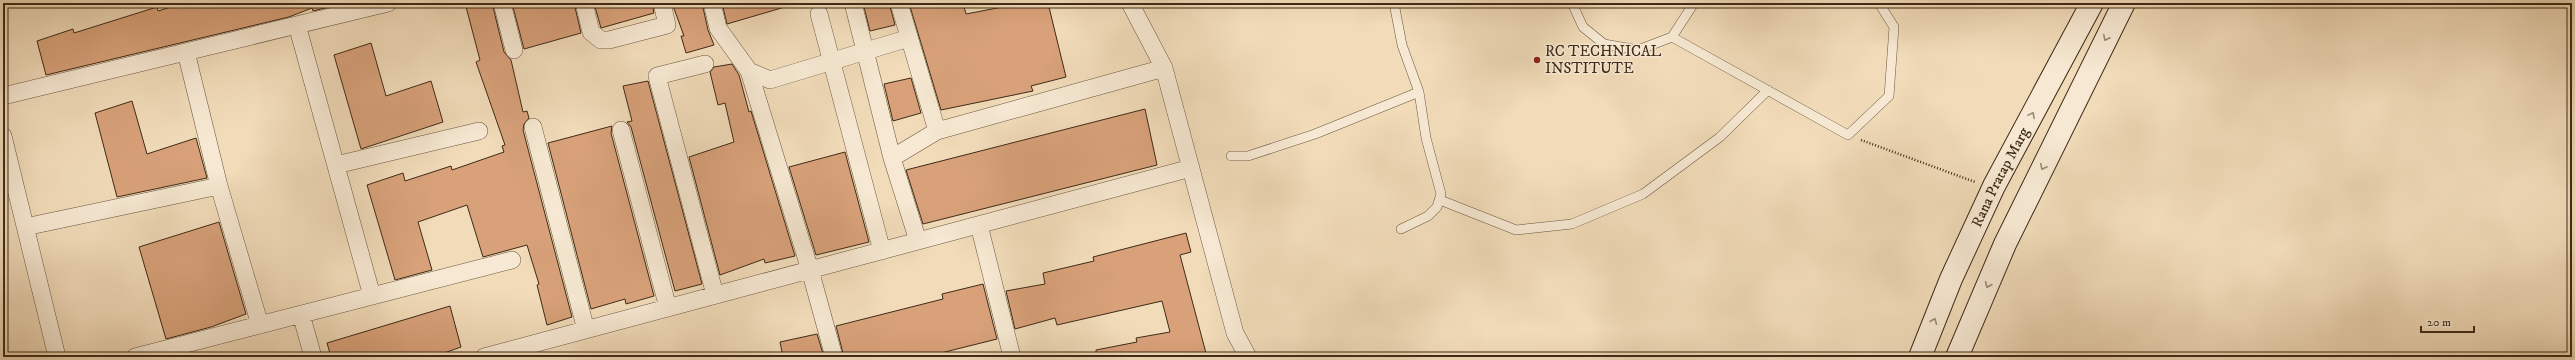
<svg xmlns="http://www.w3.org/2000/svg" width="2575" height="360" font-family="'IM FELL DW Pica',serif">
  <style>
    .building { fill: #d8a17a; stroke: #3e2a16 }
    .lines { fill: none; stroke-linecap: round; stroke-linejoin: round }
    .service-casing { stroke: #6b563f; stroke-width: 10 }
    .minor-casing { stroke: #6b563f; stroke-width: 18 }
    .secondary-casing { stroke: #3e2a16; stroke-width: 24 }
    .path { stroke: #3e2a16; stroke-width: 2.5; stroke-dasharray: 1 2; stroke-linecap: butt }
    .service { stroke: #f6e8d2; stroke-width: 9 }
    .minor { stroke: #f6e8d2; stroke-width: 17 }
    .secondary { stroke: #f6e8d2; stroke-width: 22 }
    .oneway { stroke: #9a8974 }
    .poi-dot { fill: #8f2418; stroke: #f6e8d2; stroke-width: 1.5 }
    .labels { text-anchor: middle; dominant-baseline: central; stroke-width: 3; stroke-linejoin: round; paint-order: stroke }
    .poi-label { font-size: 15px; fill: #3e2a16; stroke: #f6e8d2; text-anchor: start }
    .street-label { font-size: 15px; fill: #3e2a16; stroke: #f6e8d2 }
  </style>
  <rect width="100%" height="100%" fill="#f1dbb9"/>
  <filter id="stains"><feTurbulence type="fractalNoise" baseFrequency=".005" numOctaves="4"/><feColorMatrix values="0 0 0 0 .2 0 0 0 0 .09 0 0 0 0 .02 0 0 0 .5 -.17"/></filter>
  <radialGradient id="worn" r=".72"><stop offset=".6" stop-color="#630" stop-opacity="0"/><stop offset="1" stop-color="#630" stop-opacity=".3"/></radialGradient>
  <!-- building -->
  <path class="building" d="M184,3H345L313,11L312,8L289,17L46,75L37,41L73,29L74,33L157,7L158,11Z
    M465,3H492L504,52L511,60L523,112L527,111L529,118L524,124L523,130L572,317L547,325L537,285L539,284L527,245L483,257L467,205L418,222L432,270L395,280L367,185L403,173L405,181L451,166L452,170L504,152L502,146L505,145L476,62L480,60Z
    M512,3H574L581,33L524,49Z
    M594,3H652L654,13L601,28Z
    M672,3H702L708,30L714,45L686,53L681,36H684Z
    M722,3H784L785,7L727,24Z
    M863,3H889L895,25L870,31Z
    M909,3H963L966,14L1023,3H1048L1066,77L1031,86L1033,91L941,110Z
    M371,43L386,96L431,81L443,122L361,149L334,55Z
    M732,64L739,75L749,112L751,111L795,256L765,263L764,259L720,275L689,157L734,142L725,103L718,105L710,72L714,67Z
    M911,78L921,113L893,121L884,84Z
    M648,81L702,284L675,291L631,127L627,122L632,121L623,86Z
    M132,101L147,154L196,138L207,178L117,197L95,113Z
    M1145,109L1157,165L923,224L906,170Z
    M612,126L611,133L654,296L626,304L625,299L591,309L548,143Z
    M845,152L869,242L816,255L789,167Z
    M219,222L246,314L211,327L166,339L139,247Z
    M1186,233L1191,252L1180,255L1207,357H1096V350L1137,342L1136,338L1170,332L1162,301L1057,325L1055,318L1015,329L1006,291L1045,284L1043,273L1094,261L1093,257Z
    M983,284L997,339L941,353L942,357H844L836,326L943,299L942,294Z
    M450,306L461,347L433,357H331L327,343Z
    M817,334L824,357H783L780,342Z"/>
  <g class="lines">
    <defs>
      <path id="service" d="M1394,3L1402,45L1419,92L1426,138L1441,194L1437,207L1428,216L1401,229
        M1572,3L1583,27L1604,44L1638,50L1672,37L1694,3
        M1672,37L1848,135L1889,96L1894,27L1879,3
        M1231,156H1248L1315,134L1419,92
        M1440,200L1516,230L1572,224L1643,194L1720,137L1768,90"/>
      <path id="minor" d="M502,3L514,50
        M584,3L591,32L601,40H609L667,25L662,3
        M712,3L718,28L749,71L770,80L909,38
        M853,3L892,158
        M899,3L937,131L1164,68
        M1130,3L1164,68L1235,333L1248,357
        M819,14L882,251
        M297,25L372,296
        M186,52L219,186L260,325
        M705,64L657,76L715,295
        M749,71L810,270L834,357
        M3,96L388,3
        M533,127L586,330
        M621,130L668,308
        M3,136L57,357
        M336,165L479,131
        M979,225L1012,357
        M25,227L219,186
        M918,241L892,158L937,131
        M301,314L313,357
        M135,357L512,260
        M484,357L1191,168"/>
      <g id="secondary">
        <path id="s1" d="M1920,357L1951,279L1994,186L2092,3"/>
        <path d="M1957,357L2005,244L2124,3"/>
      </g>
    </defs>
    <!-- service casing -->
    <use href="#service" class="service-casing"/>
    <!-- minor casing -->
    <use href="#minor" class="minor-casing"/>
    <!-- secondary casing -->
    <use href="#secondary" class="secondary-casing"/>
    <!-- path -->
    <path class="path" d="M1861,140L1975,182"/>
    <!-- service -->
    <use href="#service" class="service"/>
    <!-- minor -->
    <use href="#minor" class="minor"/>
    <!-- secondary -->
    <use href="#secondary" class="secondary"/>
  </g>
  <!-- one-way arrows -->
  <defs><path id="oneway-chevron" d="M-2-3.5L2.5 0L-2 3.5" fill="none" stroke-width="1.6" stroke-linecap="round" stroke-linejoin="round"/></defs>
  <g class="oneway">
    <use href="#oneway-chevron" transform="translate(2106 38) rotate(116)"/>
    <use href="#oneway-chevron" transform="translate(2032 115) rotate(-62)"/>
    <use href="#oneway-chevron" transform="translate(2043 167) rotate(116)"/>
    <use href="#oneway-chevron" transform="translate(1988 285) rotate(113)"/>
    <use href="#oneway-chevron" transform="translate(1934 321) rotate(-68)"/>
  </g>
  <!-- markers -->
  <circle class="poi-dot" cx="1537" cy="60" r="4"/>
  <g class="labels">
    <!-- poi labels -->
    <g class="poi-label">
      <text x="1545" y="51">RC TECHNICAL<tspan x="1545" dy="17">INSTITUTE</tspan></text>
    </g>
    <!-- street labels -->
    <g class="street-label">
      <text stroke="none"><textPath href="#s1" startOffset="197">Rana Pratap Marg</textPath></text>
    </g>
  </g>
  <!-- margin -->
  <rect width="2575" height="360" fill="none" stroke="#f1dbb9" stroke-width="16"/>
  <rect x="4" y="4" width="2567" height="352" fill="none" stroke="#3e2a16" stroke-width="2"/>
  <rect x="8" y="8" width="2559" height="344" fill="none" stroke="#3e2a16"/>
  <!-- scale -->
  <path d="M2421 326v6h53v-6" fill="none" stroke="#3e2a16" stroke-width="2"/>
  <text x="2427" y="326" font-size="12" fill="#3e2a16" stroke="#f6e8d2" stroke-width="3" paint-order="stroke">20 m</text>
  <rect width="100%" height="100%" filter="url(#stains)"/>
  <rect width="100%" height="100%" fill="url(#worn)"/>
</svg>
